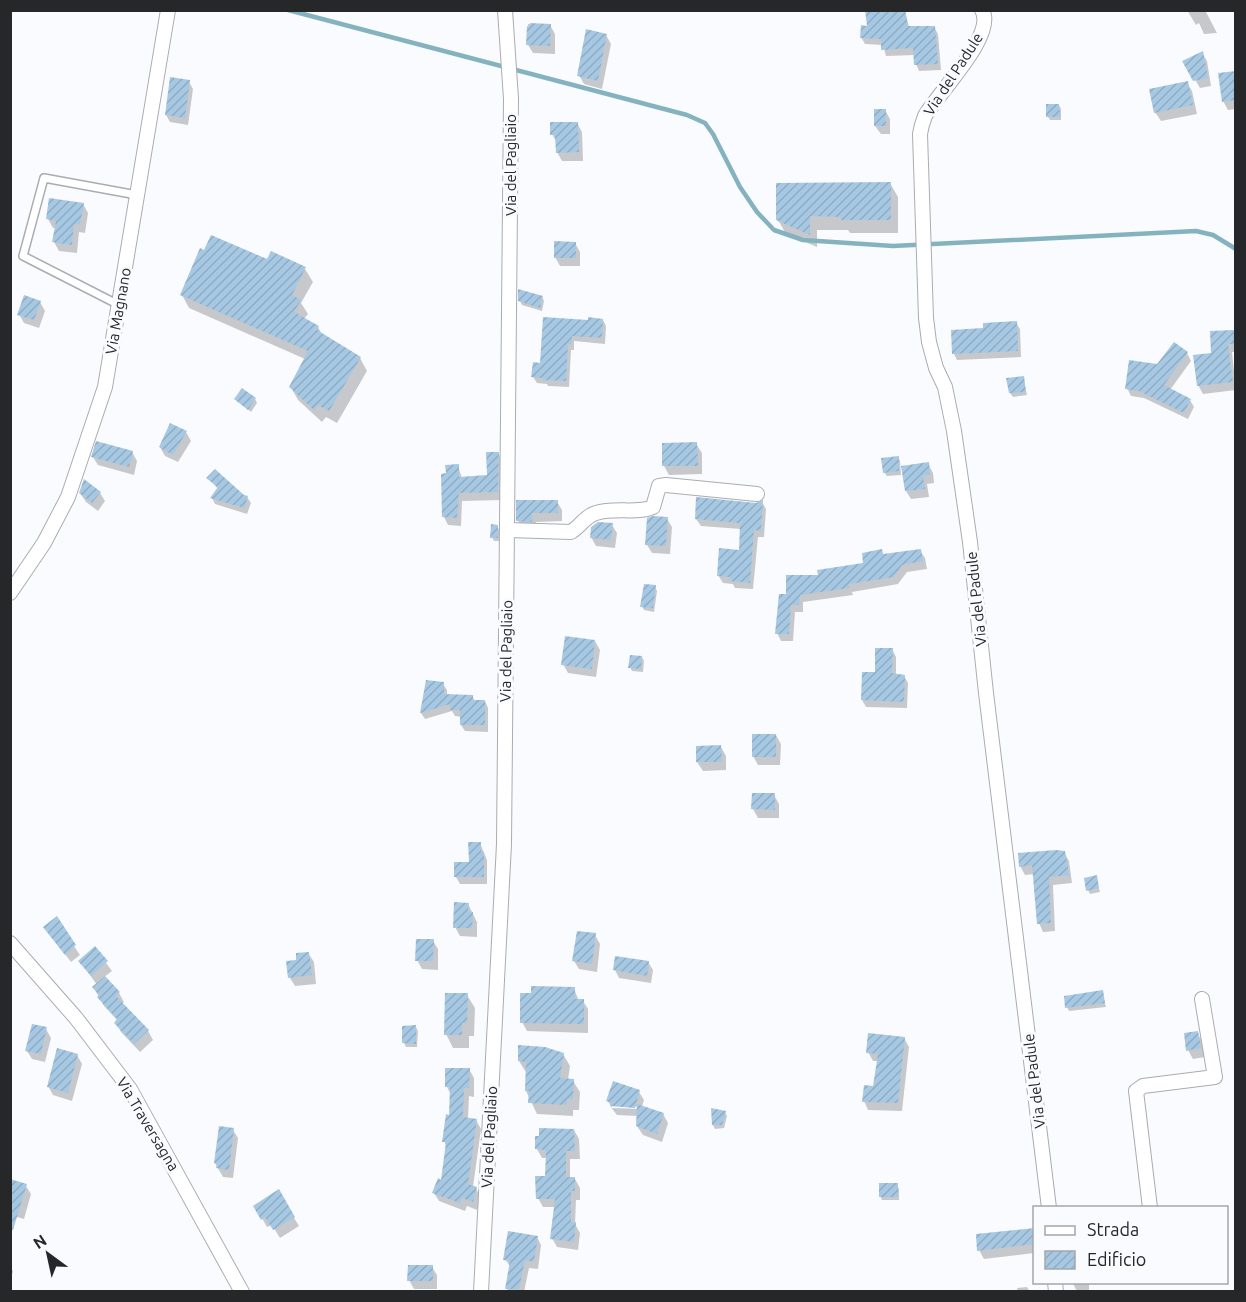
<svg xmlns="http://www.w3.org/2000/svg" width="1246" height="1302" font-family="Ubuntu,sans-serif">
  <style>
    .shadow { fill: #0003 }
    .lines { fill: none; stroke-linecap: round; stroke-linejoin: round }
    .stream { stroke: #84b3bf; stroke-width: 4.5 }
    .building { fill: url(#building-hatch) }
    .lane-casing { stroke: #aaacb1; stroke-width: 10 }
    .street-casing { stroke: #aaacb1; stroke-width: 16 }
    .lane { stroke: #fff; stroke-width: 7 }
    .street { stroke: #fff; stroke-width: 14 }
    .labels { text-anchor: middle; dominant-baseline: central; stroke-width: 6; stroke-linejoin: round; paint-order: stroke }
    .street-label { font-size: 15px; fill: #262729; stroke: #f9fbff }
  </style>
  <defs>
    <pattern id="building-hatch" width="6" height="6" patternUnits="userSpaceOnUse" patternTransform="scale(1.5)"><rect width="6" height="6" fill="#a6c8e3"/><path d="M-1 1l2-2M0 6l6-6M5 7l2-2" fill="none" stroke="#8facc3"/></pattern>
  </defs>
  <rect width="100%" height="100%" fill="#f9fbff"/>
  <!-- shadow -->
  <path class="shadow" d="M866,10H905L909,28L934,27L938,34L941,70L919,71L916,64L915,55L886,56L883,45L865,44L861,37L869,27Z
    M1187,10H1205L1217,33L1204,34L1199,23L1196,25Z
    M528,24L550,25L555,34V54L533,53L528,45Z
    M606,35L611,44L602,89L584,84L579,75Z
    M1202,53L1207,61L1211,86L1200,88L1184,61Z
    M1236,72V109L1228,110L1223,101Z
    M189,82L193,89L188,125L170,122L166,115Z
    M1187,83L1192,91L1197,114L1161,121L1155,112Z
    M1059,105L1061,109V120H1050L1048,117Z
    M885,110L890,119V134H881L875,126Z
    M577,123L582,132L583,161H562L557,152V143L552,134Z
    M890,183L898,197V233H850L848,230H817V247L786,234L778,220Z
    M83,204L88,213L85,233L79,232L77,253L59,251L54,242L56,228H53L48,219Z
    M575,243L580,252V266H560L555,257Z
    M305,269L313,282L301,303L308,314L304,319L318,327L323,336L360,358L367,371L337,423L326,417L322,422L298,400L291,387L305,359L189,308L182,295Z
    M542,297L544,301L542,311L522,305L520,301Z
    M40,302L45,311L39,328L24,323L19,314Z
    M544,318L589,322L603,320L606,326L605,344L574,341V350H571L569,387L548,386L547,384L537,383L533,377L541,364Z
    M1016,323L1020,329L1021,357L957,360L954,354L985,330Z
    M1233,332L1236,336V352H1232L1236,390L1203,394L1198,385L1212,354Z
    M1187,353L1191,361L1170,390L1190,400L1194,407L1188,419L1144,398L1131,396L1127,388L1158,366Z
    M1023,377L1027,395L1013,397L1010,393Z
    M236,399H255L257,403L251,412Z
    M186,432L191,441L178,462L165,456L160,447Z
    M696,444L702,453V474L669,475L664,466V445Z
    M132,452L137,461L134,475L98,465L93,457Z
    M498,453L502,461V500L462,501L461,526L448,525L444,517L458,466L462,478L489,477Z
    M898,457L900,461L901,475L887,476L884,472Z
    M928,464L933,473L934,483L927,484L929,497L911,499L906,491Z
    M208,478L247,497L251,503L247,514L215,504L212,498L218,489Z
    M80,493H100L105,501L98,511L86,502Z
    M518,502H557L562,510V521L536,522V530H523L518,521Z
    M762,502L766,509L764,537H758L753,589L735,588L733,584L723,583L718,575L740,551L741,529L701,526L696,519Z
    M667,519L672,527L670,554L652,553L647,545Z
    M612,525L617,533L615,548L596,546L591,537Z
    M497,526L499,530V541H494L492,537Z
    M881,551L884,555L920,551L925,558L927,569L907,572L898,584L852,592L853,595L803,602V612H795L793,641H781L777,633L787,595L819,577L865,564Z
    M655,587L657,591L654,612L644,610L642,606Z
    M595,641L600,650L596,677L568,673L563,664Z
    M892,649L896,657V675L904,676L908,683L907,708L866,707L862,700Z
    M642,657L644,661L643,672L632,671L630,667Z
    M427,682L443,684L447,690V696H472L475,701H485L488,708V732L465,731L461,725L462,717L455,716L452,711L425,719L421,713Z
    M776,735L781,744L780,765H758L753,756Z
    M721,747L726,756V770L703,771L697,762Z
    M774,795L779,804V818H758L753,809Z
    M480,843L487,860V884H460L456,877L470,863Z
    M1064,852L1069,861L1072,883L1053,885L1055,931L1043,932L1039,923L1035,874L1025,875L1020,866Z
    M1096,877L1100,892L1090,894L1088,890Z
    M468,904L477,922V937L460,936L455,927Z
    M56,919L80,955L71,962L45,928Z
    M595,935L600,944L597,972L579,969L574,961Z
    M433,941L438,949V970L422,969L417,960Z
    M95,948L112,971L104,977L119,993L124,1002L121,1004L148,1031L153,1040L140,1052L121,1032L116,1023L118,1021L104,1006L94,988L97,985L80,961Z
    M308,953L314,962L316,984L295,986L290,978L298,961Z
    M648,962L653,970L651,983L619,978L615,970Z
    M574,989L579,1001H583L588,1009V1033L527,1031L522,1022L532,995Z
    M1102,992L1106,1007L1069,1011L1067,1007Z
    M467,995L475,1008L474,1036H469V1048H453L446,1034Z
    M416,1027L418,1031L417,1047H406L404,1043Z
    M46,1029L51,1038L45,1062L32,1059L27,1051Z
    M1197,1033L1203,1042L1205,1057L1193,1059L1188,1050Z
    M904,1038L909,1047L902,1111L868,1110L864,1101L874,1088L878,1061H873L868,1052Z
    M563,1054L570,1066L568,1080L573,1081L580,1092L579,1110H573V1116L537,1114L526,1091L527,1074L519,1061Z
    M77,1055L82,1064L72,1101L53,1095L48,1086Z
    M469,1069L474,1078V1097L469,1096L468,1119L476,1120L481,1129L473,1187L476,1189L481,1197L477,1210L467,1206L465,1211L439,1201L434,1193L442,1182L447,1148L444,1141L450,1116L451,1095L447,1087Z
    M639,1092L644,1100L642,1107L612,1105V1108L642,1109L663,1114L668,1123L662,1142L643,1135L637,1126L638,1116L617,1115L613,1110L608,1101Z
    M725,1112L727,1116L724,1128L715,1129L713,1125Z
    M233,1130L238,1138L233,1178L223,1177L215,1163Z
    M574,1130L579,1139L580,1159H570V1179H575L580,1188V1200H576L575,1224L580,1233L578,1250L557,1247L552,1238L556,1207H543L538,1198L547,1177L548,1158H542L537,1149Z
    M897,1185L899,1189V1200H882L880,1196Z
    M26,1186L31,1194L24,1219L10,1215Z
    M278,1192L299,1226L280,1238L272,1225L267,1227L255,1206Z
    M1034,1229V1253L984,1259L979,1250Z
    M537,1237L541,1245L538,1269L529,1268L524,1292H508L507,1289L511,1268L505,1259Z
    M10,1267L13,1271L10,1283Z
    M432,1267L437,1275V1289H414L409,1280Z
    M1072,1282H1089V1290L1077,1291Z
    M1027,1287L1030,1292H1018L1017,1288Z"/>
  <g class="lines">
    <!-- stream -->
    <path class="stream" d="M288,10L687,115L705,123L713,134L740,187L757,212L774,230L803,240L893,246L1196,231L1213,235L1236,249"/>
  </g>
  <!-- building -->
  <path class="building" d="M865,10H905L908,26H935L938,64L914,65L913,48L881,50V39L860,38L861,25L867,26Z
    M530,23L551,24L550,46L526,45L527,26L530,27Z
    M586,29L607,34L598,81L577,76Z
    M1203,51L1208,78L1193,81L1182,61Z
    M1236,71V100L1222,102L1218,73Z
    M170,77L190,80L185,118L165,115Z
    M1188,81L1193,105L1154,113L1149,89Z
    M1046,104H1059L1060,117H1046Z
    M874,109H886V126H874Z
    M550,122H578L579,152L556,153L555,135H550Z
    M891,182V220H841V217L810,216V235L776,220V183Z
    M49,198L84,203L80,225L74,224L72,245L52,242L56,221L46,219Z
    M211,235L267,259L271,251L306,267L292,295L301,300L294,312L319,326L317,330L361,357L329,411L318,405L314,410L289,387L308,351L180,295L200,248L204,250Z
    M554,241L576,242V258H554Z
    M518,289L543,296L540,308L518,301Z
    M24,295L41,301L34,320L17,315Z
    M543,317L588,320V317L603,319L602,338L572,336L571,344H568L566,381L543,380V378L531,377L533,362L540,363Z
    M1017,321L1018,351L952,354L951,330L983,328V323Z
    M1234,330V344H1228L1233,382L1197,386L1193,355L1211,353L1210,331Z
    M1174,342L1188,352L1164,385L1191,399L1184,413L1139,391L1125,389L1129,360L1157,364Z
    M1024,376L1026,392L1009,393L1006,378Z
    M242,388L256,398L248,410L234,399Z
    M170,423L187,431L173,455L159,447Z
    M96,441L133,451L129,467L91,457Z
    M697,442L698,466H662V443Z
    M486,452H499L498,492L459,493L457,518L442,517L441,474L446,473L445,465L459,464V477L487,475Z
    M899,456V471L883,473L881,458Z
    M929,462L930,474L923,476L925,489L905,491L901,466Z
    M215,469L244,495L248,496L244,508L210,498L218,487L206,478Z
    M84,479L101,492L92,503L79,493Z
    M696,497L756,503L763,500L761,531L754,530L750,583L730,581V577L717,576L719,548L739,550L740,523L695,519Z
    M516,500H558V513H532V522L516,521Z
    M653,516L668,517L666,546L645,545L647,518Z
    M598,522L613,523L611,540L590,538L591,527Z
    M491,524L498,525V538H490Z
    M882,549L883,554L921,549L923,561L902,565L894,577L849,584L850,588L800,595L799,605H791L789,634H775L779,594H786V575H818L817,570L863,563L862,553Z
    M644,584L656,585L653,608L640,607Z
    M565,636L595,640L592,669L561,665Z
    M875,648H893L892,673L905,675L904,702L861,700L862,672H875Z
    M630,655L642,656L641,669L628,668Z
    M426,680L444,682V694L473,695V700H485V725H460V710H450V704L420,713Z
    M752,734H776V757H752Z
    M721,745L722,762H696V746Z
    M752,793H775V810L751,809Z
    M468,842H481V852H484V877H454V862H469Z
    M1056,850L1065,851L1069,875L1049,877L1051,923L1037,924L1032,865L1019,867L1018,853Z
    M1097,875L1099,888L1086,891L1084,878Z
    M454,902L469,903L468,911L473,912L472,928H453Z
    M57,916L76,945L65,955L43,927Z
    M577,931L596,933L592,964L572,961Z
    M416,939H434L433,961H415Z
    M95,946L108,961L91,976L78,961Z
    M309,952L312,975L288,978L286,961L296,960V953Z
    M615,956L649,961L647,976L613,970Z
    M105,976L120,992L116,996L149,1030L134,1044L114,1023L117,1019L97,997L99,995L92,987Z
    M531,986L575,987V999H584V1024L520,1023V993H531Z
    M1103,990L1105,1003L1065,1008L1064,996Z
    M445,993H468L467,1023H462V1035H444Z
    M32,1024L47,1027L41,1054L25,1051Z
    M416,1025V1044L402,1043V1026Z
    M1198,1031L1201,1048L1186,1051L1184,1033Z
    M868,1033L905,1037L898,1103L862,1102L864,1085L873,1086L878,1054L866,1053Z
    M518,1045L545,1047L564,1053L560,1078L574,1079L573,1099H567V1105L528,1103L529,1091H525L526,1062L518,1061Z
    M57,1048L78,1054L68,1093L47,1087Z
    M445,1068H470L469,1088H464L463,1117L477,1119L468,1184L477,1187L473,1202L462,1198L460,1203L432,1193L438,1178L441,1180L446,1142H442L446,1114L449,1115L450,1087H445Z
    M613,1081L640,1090L635,1108L610,1106L611,1103L606,1101Z
    M637,1104L664,1113L657,1134L636,1126Z
    M711,1108L726,1111L722,1125H712Z
    M219,1126L234,1128L229,1170L216,1168L217,1164L214,1163Z
    M539,1128L574,1129L575,1151H566V1177H575V1191H571V1222H576L574,1242L550,1239L555,1199H536L535,1176H545L546,1152L545,1150L535,1149V1136H539Z
    M10,1179L27,1184L13,1230L10,1229Z
    M879,1183H898V1197H879Z
    M279,1189L295,1217L273,1230L265,1217L261,1220L253,1206Z
    M1035,1228V1244L977,1251L976,1234Z
    M508,1231L538,1236L534,1262L525,1260L519,1289H505L510,1261L503,1260Z
    M408,1265H433V1281H407Z"/>
  <g class="lines">
    <defs>
      <path id="lane" d="M119,305L23,256L44,178L137,195"/>
      <path id="street" d="M982,10C997,35 937,94 925,116C923,121 921,128 920,134L926,318L929,342L936,368L945,387L954,431L970,542L986,693L1049,1208
        M507,530L571,532C581,526 585,516 596,513C614,507 638,514 653,507L659,486L666,485L757,494
        M10,593L44,543L68,497L105,387L168,10
        M10,943L76,1018L130,1089L242,1292
        M1150,1208L1136,1091L1143,1086L1215,1077L1202,999
        M1055,1282L1056,1292
        M481,1292L504,844L511,99L505,10"/>
    </defs>
    <!-- lane casing -->
    <use href="#lane" class="lane-casing"/>
    <!-- street casing -->
    <use href="#street" class="street-casing"/>
    <!-- lane -->
    <use href="#lane" class="lane"/>
    <!-- street -->
    <use href="#street" class="street"/>
  </g>
  <g class="labels">
    <!-- street labels -->
    <g class="street-label">
      <text transform="translate(953 74) rotate(-57)">Via del Padule</text>
      <text transform="translate(510 165) rotate(-90)">Via del Pagliaio</text>
      <text transform="translate(118 311) rotate(-80)">Via Magnano</text>
      <text transform="translate(976 599) rotate(-96)">Via del Padule</text>
      <text transform="translate(506 651) rotate(-89)">Via del Pagliaio</text>
      <text transform="translate(1034 1081) rotate(-97)">Via del Padule</text>
      <text transform="translate(148 1124) rotate(59)">Via Traversagna</text>
      <text transform="translate(489 1137) rotate(-87)">Via del Pagliaio</text>
    </g>
  </g>
  <!-- border -->
  <rect width="1246" height="1302" fill="none" stroke="#262729" stroke-width="24"/>
  <!-- legend -->
  <rect x="1033" y="1206" width="195" height="78" fill="#f9fbff" stroke="#a5a6a9" stroke-width="1.5"/>
  <rect x="1045" y="1226" width="30" height="9" fill="#ffffff" stroke="#a5a6a9" stroke-width="1.5"/>
  <text x="1087" y="1236" font-size="18" fill="#262729">Strada</text>
  <rect x="1045" y="1251" width="30" height="18" fill="url(#building-hatch)" stroke="#a5a6a9" stroke-width="1.5"/>
  <text x="1087" y="1266" font-size="18" fill="#262729">Edificio</text>
  <!-- north arrow -->
  <g transform="translate(48 1254) rotate(327)" stroke="#f9fbff" stroke-width="4.5" paint-order="stroke">
  <path d="M0-4.5L10 22L0 15L-10 22Z" fill="#262729"/>
  <text y="-9" font-size="16" font-weight="bold" text-anchor="middle" fill="#262729">N</text>
  </g>
</svg>
